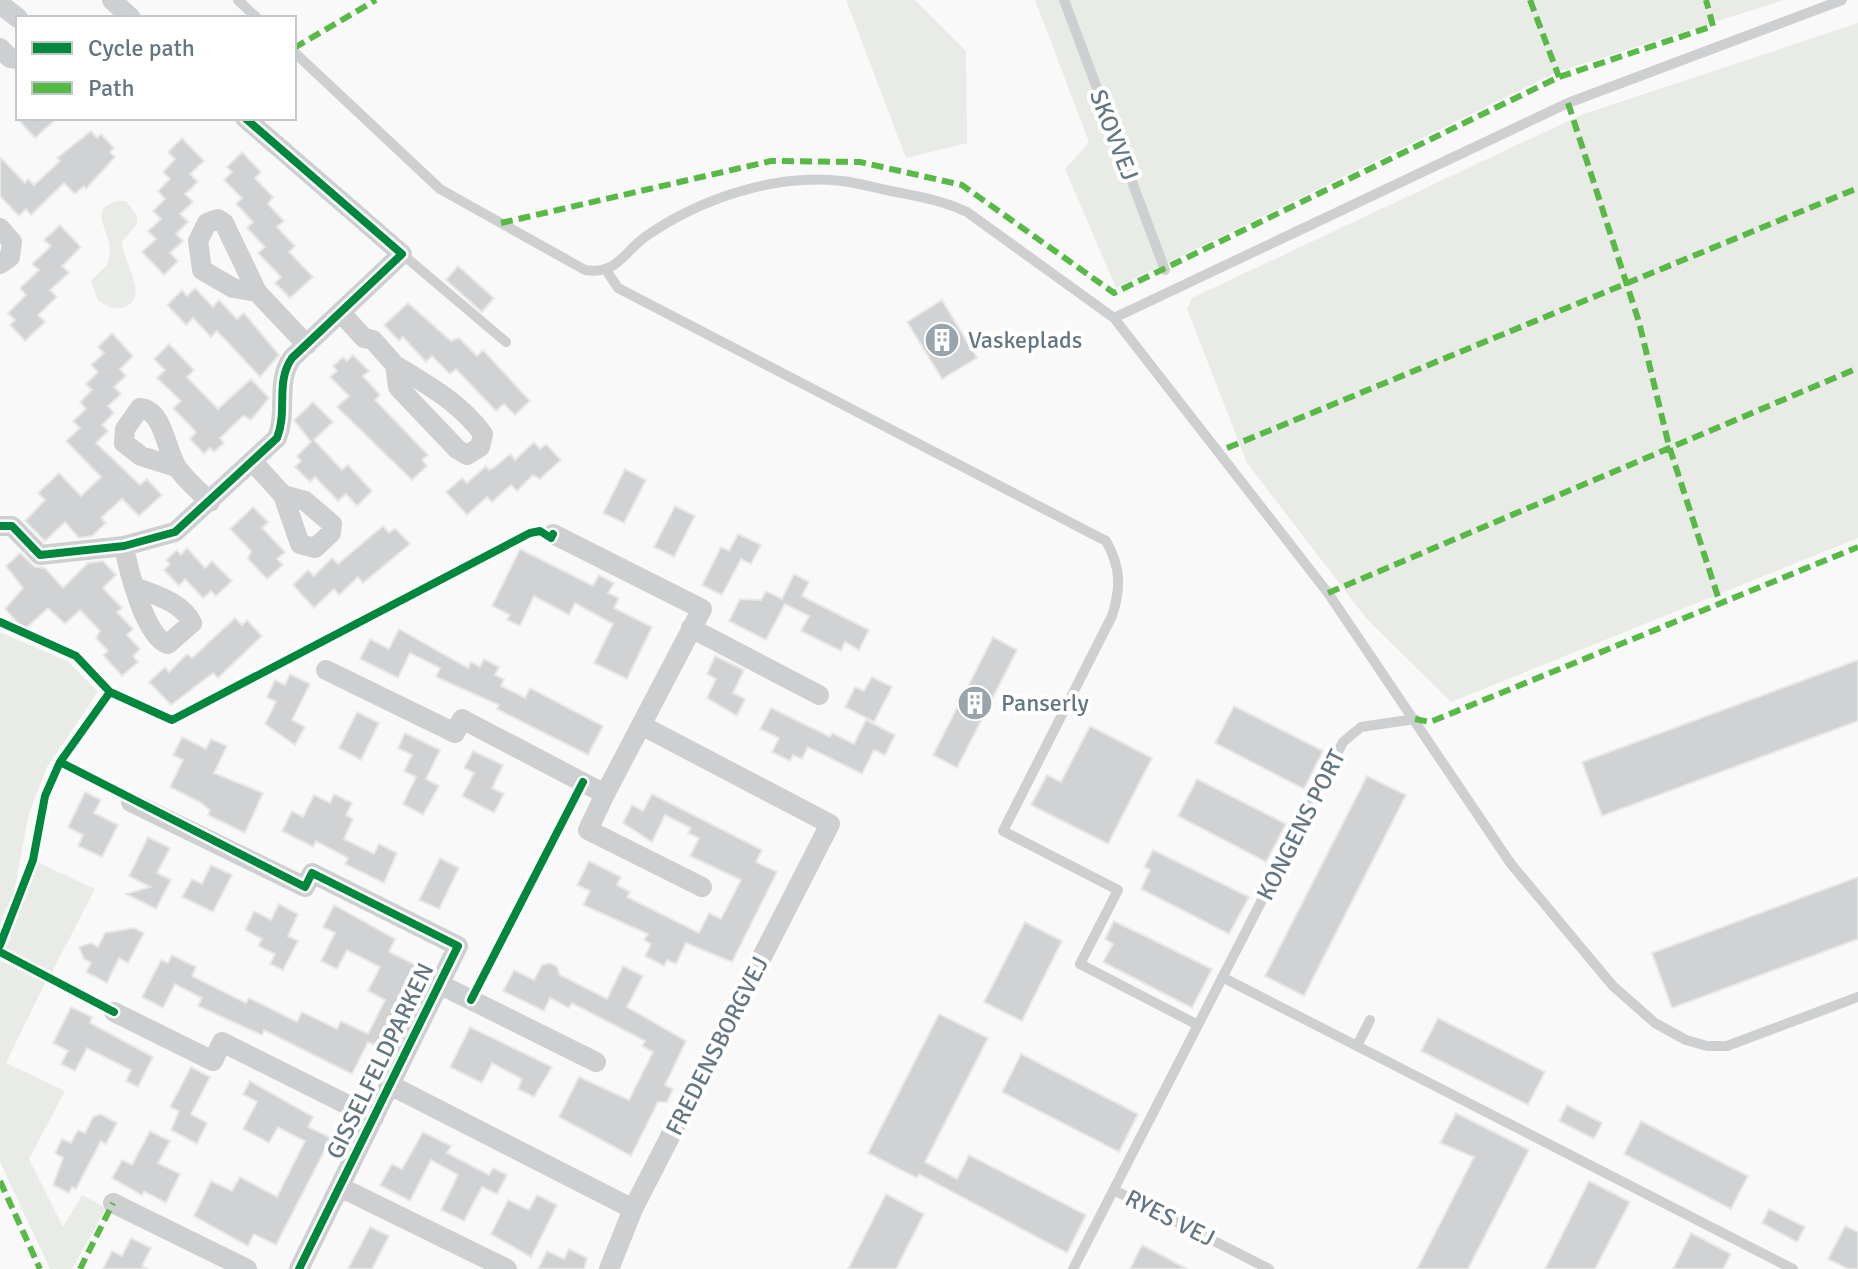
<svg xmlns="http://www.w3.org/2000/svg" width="1858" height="1269" font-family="Signika,sans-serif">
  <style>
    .green { fill: #e8ebe6 }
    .building { fill: #d0d2d3; stroke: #e8e8e8; stroke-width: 2 }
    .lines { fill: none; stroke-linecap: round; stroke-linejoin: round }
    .service { stroke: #cecfd0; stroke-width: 10 }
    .minor { stroke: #cecfd0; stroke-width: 20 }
    .quiet { stroke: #58b947; stroke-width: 6; stroke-dasharray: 12 6; stroke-linecap: butt }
    .cycleway-casing { stroke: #fff; stroke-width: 13 }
    .cycleway { stroke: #00873e; stroke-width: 8 }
    .labels { text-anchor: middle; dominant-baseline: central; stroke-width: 8; stroke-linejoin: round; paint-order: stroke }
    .street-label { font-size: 24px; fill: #657683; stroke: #fff }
    .poi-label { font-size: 24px; fill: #657683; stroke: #fff; text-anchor: start }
  </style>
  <rect width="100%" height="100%" fill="#f9f9f9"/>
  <!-- green -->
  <path class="green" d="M846,0H915L966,51L967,143L906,158Z
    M1035,0H1784L1557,72L1116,288L1065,169L1089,142Z
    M1858,23V538L1451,702L1366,618L1247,463L1187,309L1192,298L1581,115Z
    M117,201H126L137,216V224L122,242C122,261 149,294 127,306C117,312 106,306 98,300L91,282C95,274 105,270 108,262C118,232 82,213 117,201Z
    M0,632L69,662L98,692L47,767L29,813L14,892L0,924Z
    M37,862L95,889L52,972L5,949Z
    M0,960L45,983L6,1063L65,1091L29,1159L63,1227L82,1195L106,1208L72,1269H50L0,1162Z"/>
  <!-- building -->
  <path class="building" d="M17,118H57L35,138Z
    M91,131L97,138L101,134L114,148L110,152L115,157L86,189L84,186L75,194L64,183L31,215L26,209L19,216L0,196V157L25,183L28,179L34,185L60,161L57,158Z
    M182,138L204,161L190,174L198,182L185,194L193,202L180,214L188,222L176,234L183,241L170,253L178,261L164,275L142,252L156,239L148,231L161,219L153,211L165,199L158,191L170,179L163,172L175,159L168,152Z
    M242,152L261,172L255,178L273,197L268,204L284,221L277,227L295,246L289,252L313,277L290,298L275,283L281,277L258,253L265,247L247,228L253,222L236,204L242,198L224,180L232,172L227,167Z
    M60,225L81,247L62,266L69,273L50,290L57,297L38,315L45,322L25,341L10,325L15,320L8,313L26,295L20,288L39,270L32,264L51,246L44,240Z
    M458,266L494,298L482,312L446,280Z
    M195,288L213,307L219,300L237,319L244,313L279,355L260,377L217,331L211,337L193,318L186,325L167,305L182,290L187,296Z
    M942,300L977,358L942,379L907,322Z
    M408,303L451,341L459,338L477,356L483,350L530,401L515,415L504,404L496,411L456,369L450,374L432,356L426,362L403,337L399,341L384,325Z
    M112,333L133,356L120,369L126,376L114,387L121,394L108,406L114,413L102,425L108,431L96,443L140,485L147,479L162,495L139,516L122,499L101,518L106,523L92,536L79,538L65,522L45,541L25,521L45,500L38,493L59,473L81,496L101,477L66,441L80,428L73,421L86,409L80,402L92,390L86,384L98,372L91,365L104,353L98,347Z
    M169,344L194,370L187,377L218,409L251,379L269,398L251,420L243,416L220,438L224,443L214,452L210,448L204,454L190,439L196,432L173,408L181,401L157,378L165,370L154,359Z
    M353,355L369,371L363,376L380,395L375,400L428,455L422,460L427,466L412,480L337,407L349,396L330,377L337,371L333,366L343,357L347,361Z
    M313,402L333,422L314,440L342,470L348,465L372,491L357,506L346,494L338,501L315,477L310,482L295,467L301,461L297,456L311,442L294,420Z
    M534,442L540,449L546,444L561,460L540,479L533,475L517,491L511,485L492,502L487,497L467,515L446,492L462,478L467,483L486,466L489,470L495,467L510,454L515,460Z
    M625,469L646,480L624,523L603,513Z
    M675,506L695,516L674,557L654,547Z
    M253,507L268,522L262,528L285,552L277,559L283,565L267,579L248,559L251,551L230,529Z
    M383,526L389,533L395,528L410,544L363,583L358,577L339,595L334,589L314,608L293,585L308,570L314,576L332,558L338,564Z
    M738,534L761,545L751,564L741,559L722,595L702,585L721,547L729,551Z
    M187,548L205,568L212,561L232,581L216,596L211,591L203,598L185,579L179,586L164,570L170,564L166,560L177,550L181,555Z
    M520,549L593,586L599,575L614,583L608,593L619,598L614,608L652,627L627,679L594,663L613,624L575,603L569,615L534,596L520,626L507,620L510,615L492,606Z
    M20,553L35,567L45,568L63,588L88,563L103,561L116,575L103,588L122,608L117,612L133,629L127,635L140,649L133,656L138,662L122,676L103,655L108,651L96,638L100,631L80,610L65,624L48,608L24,630L5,609L23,588L6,566Z
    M794,574L809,582L802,596L869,630L859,650L845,642L841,651L801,631L809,616L785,604L766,640L729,621L740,599L761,600L766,591L782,599Z
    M235,618L242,625L247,620L262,636L218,678L213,673L171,705L149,682L165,667L169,672L187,654L192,658Z
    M399,629L468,668L471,662L480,667L484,659L499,667L495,675L504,679L501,686L525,698L530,688L603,726L588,755L497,709L499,705L436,677L440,668L410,653L398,678L360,659L370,639L389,649Z
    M993,637L1017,650L957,768L933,755Z
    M715,656L744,670L733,693L745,699L737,716L707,698L716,679L707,674Z
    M1858,660V721L1602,816L1582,762Z
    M290,674L310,684L292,720L305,727L295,745L265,724L276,702L267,697L275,680L285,685Z
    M872,677L892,687L874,722L845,707L855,687L864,691Z
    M1234,706L1323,751L1304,789L1215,743Z
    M771,708L830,737L832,733L854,744L866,720L895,735L885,755L874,750L862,774L808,747L802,759L793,755L790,761L772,752L779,738L760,729Z
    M357,712L379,723L361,760L339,748Z
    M1090,726L1152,758L1108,844L1031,805L1047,775L1061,782Z
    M405,733L440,750L426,779L439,786L423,815L403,804L416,777L404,771L412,755L398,748Z
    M182,737L206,749L211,739L227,746L214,773L263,793L245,833L208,815L210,810L200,802L170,787L183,760L173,755Z
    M473,751L503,765L492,788L504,794L494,813L462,796L474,773L464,768Z
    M1367,776L1406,795L1304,996L1265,976Z
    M1197,779L1286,824L1266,862L1178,816Z
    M85,792L101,800L94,813L118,825L102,857L78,846L83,835L68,827Z
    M334,794L352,803L346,815L353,819L344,839L374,854L379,844L397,853L384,883L345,864L348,858L316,841L313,847L282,831L292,811L303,817L314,795L330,803Z
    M652,794L762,850L756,862L777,872L732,962L686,943L676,964L667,960L664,966L645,956L651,944L644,940L648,934L583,905L590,891L577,885L589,861L621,877L617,885L630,892L627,897L699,933L709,913L721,919L741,880L690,856L699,838L688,833L691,828L665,815L652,842L623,823L632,805L643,811Z
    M148,837L170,848L157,873L171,880L156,909L126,894L150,887L129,876Z
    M1153,850L1249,897L1229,934L1141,889L1150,870L1144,867Z
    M440,858L459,868L439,909L419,900Z
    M211,865L232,875L213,912L182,897L192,879L202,884Z
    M1858,877V939L1672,1008L1652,953Z
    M279,904L298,914L288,936L298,941L283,970L270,964L275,954L258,946L262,939L245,930L254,911L271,920Z
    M334,905L395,939L389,952L418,966L390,1020L400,1025L388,1050L368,1042L352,1074L264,1030L262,1035L198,1006L202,998L175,984L163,1008L142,997L161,960L168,963L172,955L196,967L192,976L246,1003L249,998L297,1022L302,1012L337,1029L341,1021L368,1034L385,1000L368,991L380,967L347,950L337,969L321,961L335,933L323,927Z
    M1114,921L1212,969L1192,1008L1103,962L1113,944L1105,939Z
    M1025,922L1062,941L1022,1021L984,1002Z
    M134,928L144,933L128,963L119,958L107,983L86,972L91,963L84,959L79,947L91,943L98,947L105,933Z
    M550,963L557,967L560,975L607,999L623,966L643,976L627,1007L686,1041L665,1085L673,1089L667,1102H658L631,1156L559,1117L579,1077L629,1100L653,1052L642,1046L645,1041L572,1003L569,1008L550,998L544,1011L503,991L514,970L534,980L542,965Z
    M71,1007L92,1017L90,1023L153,1057L138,1087L126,1081L131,1070L87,1048L75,1071L61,1064L68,1051L53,1043Z
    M939,1014L988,1038L925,1162L957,1179L969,1155L1086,1215L1067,1253L919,1174L917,1178L868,1153Z
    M1438,1018L1545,1072L1528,1105L1421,1051Z
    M470,1027L552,1067L534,1097L518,1089L522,1079L492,1063L482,1083L450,1067Z
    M1021,1054L1138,1114L1119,1152L1002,1092Z
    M191,1067L210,1077L191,1114L207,1123L197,1144L171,1130L179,1111L170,1107Z
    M250,1081L313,1117L308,1127L331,1138L276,1245L254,1234L248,1246L194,1216L211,1181L232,1191L240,1177L277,1197L305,1141L278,1127L269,1143L243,1129L257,1102L243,1094Z
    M1567,1105L1602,1123L1594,1139L1559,1121Z
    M1456,1113L1529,1150L1468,1269H1417L1474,1157L1440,1143Z
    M100,1114L117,1123L106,1144L101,1141L76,1189L72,1187L69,1193L53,1185L63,1158L55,1153L62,1139L71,1143L78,1130L85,1133L93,1117Z
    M1641,1121L1748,1176L1731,1209L1624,1154Z
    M150,1131L170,1141L158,1163L180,1174L166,1203L144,1191L142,1195L112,1178L122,1160L132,1165Z
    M423,1132L451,1146L447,1153L489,1175L493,1168L507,1175L497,1194L482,1187L464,1221L441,1210L458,1175L431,1160L410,1201L380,1185L392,1164L402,1169Z
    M1589,1181L1630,1202L1595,1269H1545Z
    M886,1194L924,1214L896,1269H848Z
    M537,1195L557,1205L531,1257L491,1234L508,1200L529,1210Z
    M1769,1209L1805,1227L1797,1242L1762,1223Z
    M1845,1226L1858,1232V1269H1848L1828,1259Z
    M370,1227L389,1236L372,1269H348Z
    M1691,1233L1731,1254L1723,1269H1673Z
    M131,1238L151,1248L142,1266L148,1269H103L112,1251L122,1256Z
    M1142,1245L1165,1257L1187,1269H1130Z
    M569,1249L587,1258L584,1269H538L547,1251L564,1259Z"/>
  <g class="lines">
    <!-- service -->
    <path class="service" d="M238,0L257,18
      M1064,0L1165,270
      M294,52L440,189L585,270C617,275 623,253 645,237C699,199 775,173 842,181C860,183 879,189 896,192C921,197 944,201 967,212L1114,318L1328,593L1511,864L1613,986L1655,1023L1686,1040L1707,1046H1727L1858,997
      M402,254L506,342
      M606,270L618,288L1106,541C1121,567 1121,588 1112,616L1003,831L1118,890L1080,964L1198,1025
      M1114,318L1568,103L1842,0
      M1222,977L1793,1269
      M1357,1046L1370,1020
      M1114,1190L1269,1269
      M1073,1269L1343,742L1361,727L1415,719"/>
    <!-- minor -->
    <path class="minor" d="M112,0L131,18
      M0,4L18,18
      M0,48L10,58L18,59
      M0,228L12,242L10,257L0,264
      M257,292L224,223L218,219L207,223L198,241L202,270L233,288L257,292L307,345
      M341,313L364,338L373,340L395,365L398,387L457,449L467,455L480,447L483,434C458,401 429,386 395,365
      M253,462L283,495L300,544L315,548L331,533L332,524L305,501L283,495
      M176,467L141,456L124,443L125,429L140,408C165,410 166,455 179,470C188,482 200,492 210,502
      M0,526H12L40,555L124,546L175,532L277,438C288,411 275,382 292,358L402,254L245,118
      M124,546C128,568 145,638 168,644L192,623C183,603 156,595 137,588
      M691,628L819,695
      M326,670L455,733L462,719L605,794L702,609L553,534
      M605,794L588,830L702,887
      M131,802L305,887L312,873L458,946L299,1269
      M439,984L596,1062
      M114,1012L213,1061L222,1042L374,1118
      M390,1085L633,1209
      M340,1187L507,1269
      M113,1203L247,1269
      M609,1269L633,1209L830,824L641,725"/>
    <!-- quiet -->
    <path class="quiet" d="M1530,0L1559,77
      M294,48L376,0
      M1568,103L1639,322L1669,446L1720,603
      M501,223L771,161L860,162L962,185L1114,293L1559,77L1713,26L1706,0
      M1227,448L1858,188
      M1328,593L1858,368
      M1415,719L1430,722L1858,547
      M0,1181L40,1269
      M80,1269L113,1203"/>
    <defs>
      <path id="cycleway" d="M0,526H12L40,555L124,546L175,532L277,438C288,411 275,382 292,358L402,254L245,118
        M0,622L76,656L110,692
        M60,762L305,887L312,873L458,946L299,1269
        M0,945L33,860L45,796L60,762L110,692L172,720L530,533L540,531L551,538L553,534
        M0,952L114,1012
        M471,1000L583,782"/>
    </defs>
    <!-- cycleway casing -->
    <use href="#cycleway" class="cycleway-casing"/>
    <!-- cycleway -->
    <use href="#cycleway" class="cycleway"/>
  </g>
  <!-- icons -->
  <defs>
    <symbol id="building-disc" viewBox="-11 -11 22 22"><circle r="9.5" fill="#99a4ac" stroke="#fff"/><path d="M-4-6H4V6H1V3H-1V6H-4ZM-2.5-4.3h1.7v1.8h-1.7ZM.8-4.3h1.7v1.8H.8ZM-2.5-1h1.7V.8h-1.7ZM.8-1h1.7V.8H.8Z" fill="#fff"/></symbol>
  </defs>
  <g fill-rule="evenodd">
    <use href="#building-disc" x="922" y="320" width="40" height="40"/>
    <use href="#building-disc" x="955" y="683" width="40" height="40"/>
  </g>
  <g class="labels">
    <!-- street labels -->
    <g class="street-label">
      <text transform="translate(1114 135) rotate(69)">SKOVVEJ</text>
      <text transform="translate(1301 825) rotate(-63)">KONGENS PORT</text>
      <text transform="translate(717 1046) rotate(-63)">FREDENSBORGVEJ</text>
      <text transform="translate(380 1061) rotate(-64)">GISSELFELDPARKEN</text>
      <text transform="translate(1170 1218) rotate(27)">RYES VEJ</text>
    </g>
    <!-- poi labels -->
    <g class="poi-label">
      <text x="968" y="340">Vaskeplads</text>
      <text x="1001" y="703">Panserly</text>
    </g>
  </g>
  <!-- legend -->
  <rect x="16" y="16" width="280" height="104" fill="#ffffff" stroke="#c1c8cd" stroke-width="2"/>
  <rect x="32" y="42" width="40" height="12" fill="#00873e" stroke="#c1c8cd" stroke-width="2"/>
  <text x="88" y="56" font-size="24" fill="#657683">Cycle path</text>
  <rect x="32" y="82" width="40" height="12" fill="#58b947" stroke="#c1c8cd" stroke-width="2"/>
  <text x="88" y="96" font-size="24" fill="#657683">Path</text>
</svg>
